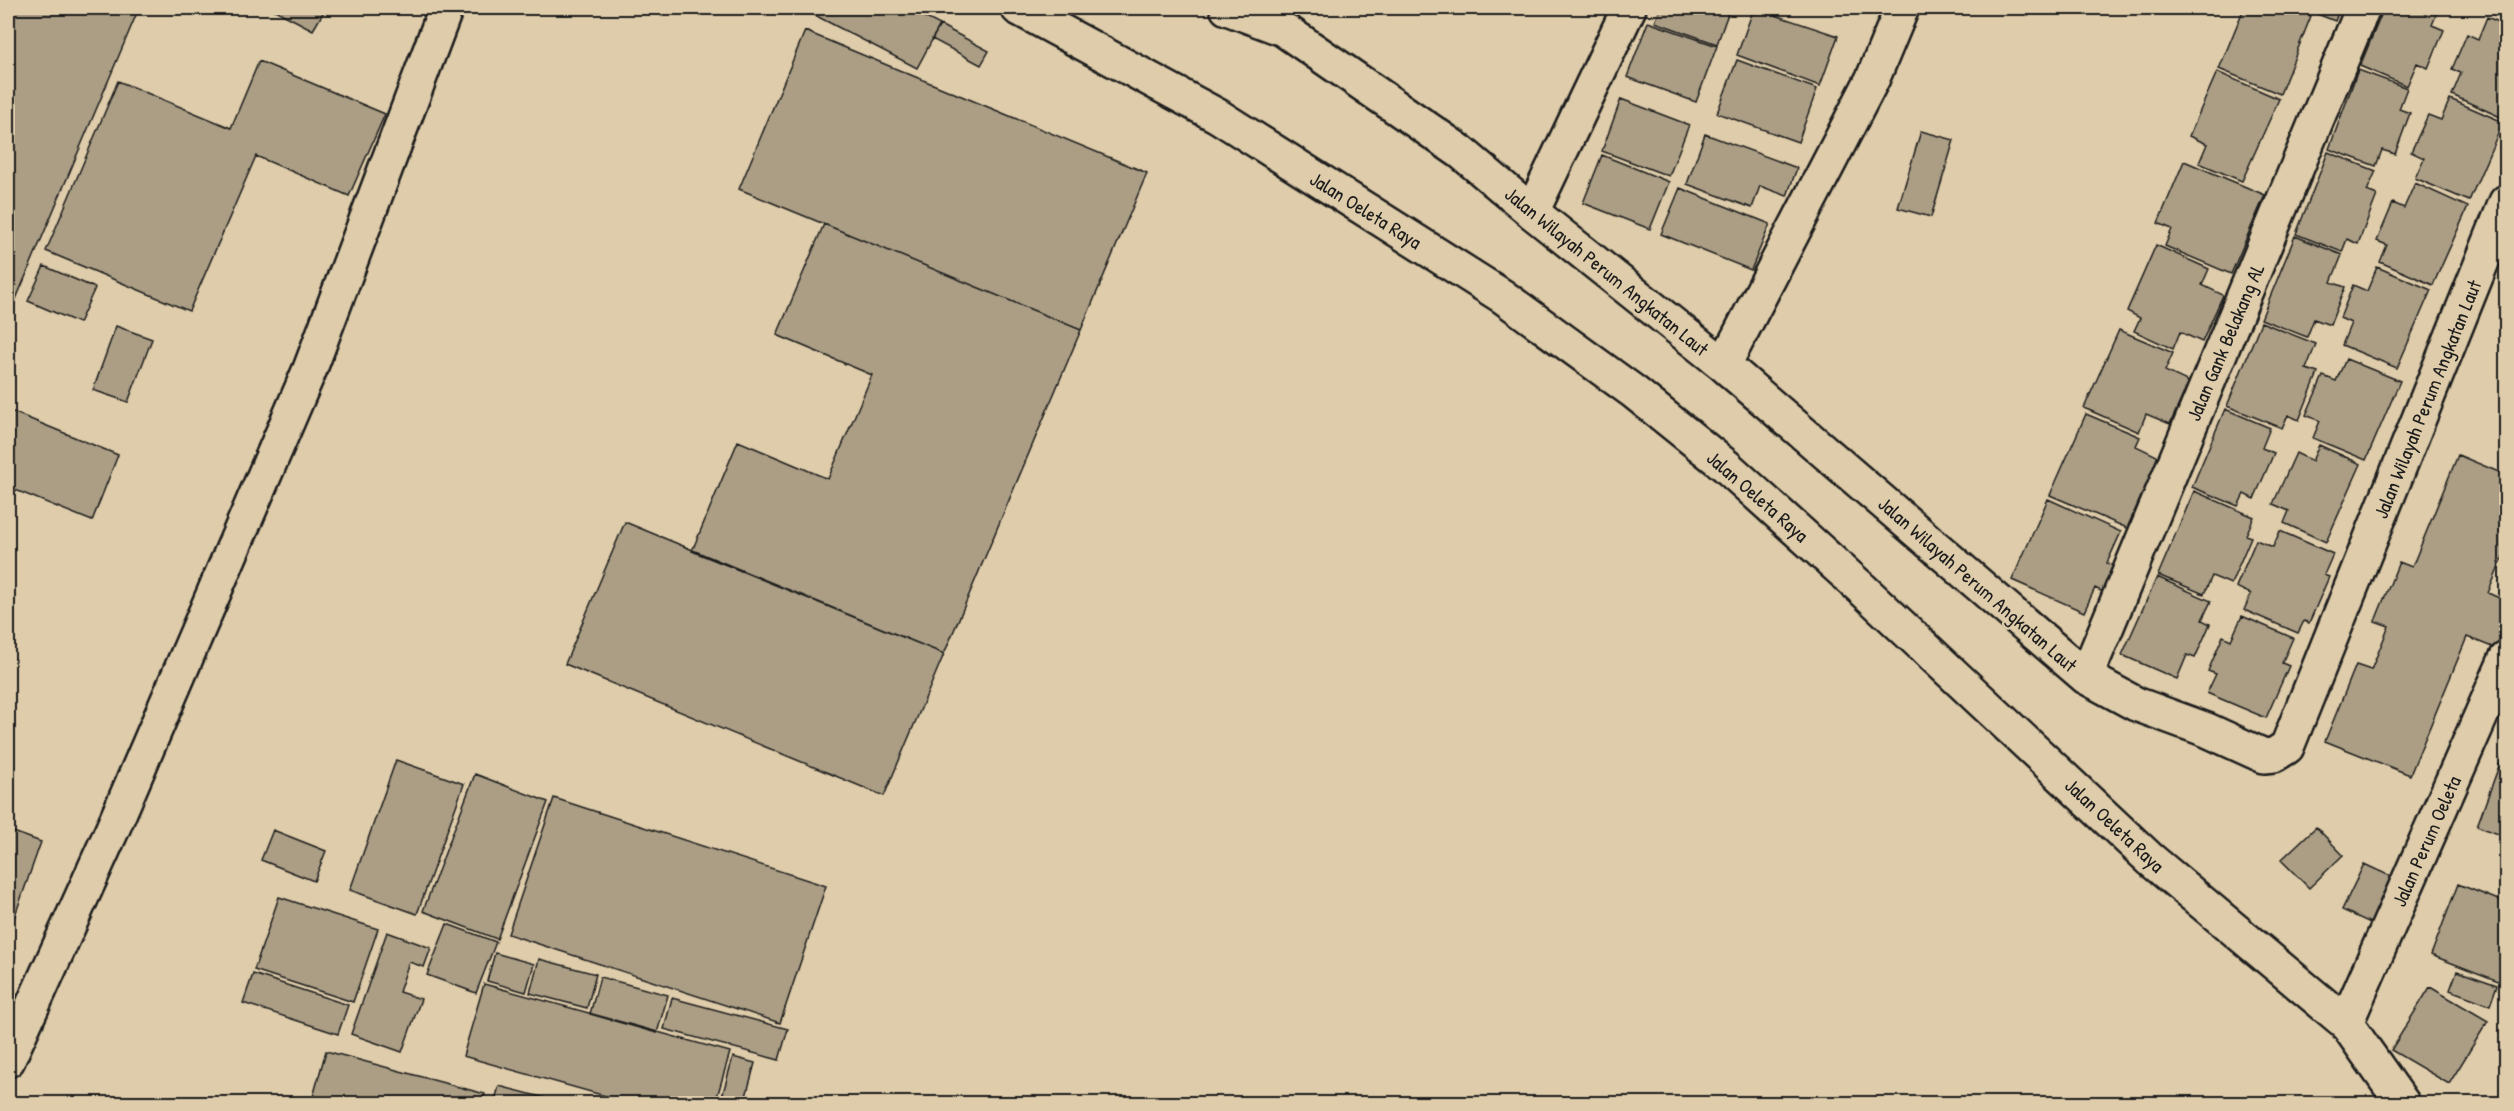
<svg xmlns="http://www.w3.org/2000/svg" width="2514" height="1111" font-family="'Patrick Hand',sans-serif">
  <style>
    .building { fill: #ab9e85; stroke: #1c1c1c; stroke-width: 1.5 }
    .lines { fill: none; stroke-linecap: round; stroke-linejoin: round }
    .minor-casing { stroke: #1c1c1c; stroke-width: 38 }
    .minor { stroke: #deccaa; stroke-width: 33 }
    .labels { text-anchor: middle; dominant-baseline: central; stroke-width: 4.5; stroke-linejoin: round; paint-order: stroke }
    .street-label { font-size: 20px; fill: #1c1c1c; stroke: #deccaa }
  </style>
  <rect width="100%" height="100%" fill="#deccaa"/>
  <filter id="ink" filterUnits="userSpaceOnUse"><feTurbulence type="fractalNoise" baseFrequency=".0167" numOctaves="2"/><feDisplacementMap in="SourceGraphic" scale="12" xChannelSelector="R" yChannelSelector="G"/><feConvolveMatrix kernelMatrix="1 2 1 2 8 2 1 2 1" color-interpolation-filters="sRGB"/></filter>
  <g filter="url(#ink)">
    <!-- building -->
    <path class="building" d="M8,8H139L8,318Z
      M271,8H326L313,30Z
      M801,8H907L940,25L917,68Z
      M1661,8H1730L1717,44L1655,22Z
      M1754,8L1838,36L1820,86L1737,55Z
      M2244,8H2290L2311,16L2280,94L2219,69Z
      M2302,8H2340L2335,21Z
      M2384,8H2439L2432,25L2444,30L2428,68L2417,63L2407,86L2360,66Z
      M2486,8H2506V20L2485,10Z
      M2487,17L2506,25L2505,119L2452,95L2461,73L2452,69L2467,34L2478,39Z
      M1648,22L1717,46L1696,102L1627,77Z
      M940,25L989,51L981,65L932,39Z
      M805,31L1147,173L1081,330L739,189Z
      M1737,60L1817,89L1798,142L1717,113Z
      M259,61L385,114L349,196L256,156L189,311L46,251L118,81L231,128Z
      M2358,70L2407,88L2399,109L2410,113L2395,154L2382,150L2376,166L2329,149Z
      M2217,72L2279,99L2242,181L2199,163L2207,144L2189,136Z
      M1621,99L1689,125L1669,176L1602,151Z
      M2450,99L2503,122L2469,201L2415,178L2424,158L2411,152L2428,115L2441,120Z
      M1921,131L1954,140L1931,217L1898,208Z
      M1705,134L1797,168L1787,196L1760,186L1752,208L1687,184Z
      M2328,152L2376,171L2367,191L2377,195L2358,244L2347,239L2342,252L2296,234Z
      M1602,155L1669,182L1650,229L1583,203Z
      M2184,161L2265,195L2231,274L2165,246L2172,229L2158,223Z
      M2415,183L2468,207L2433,285L2380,262L2387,245L2377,241L2393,203L2404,208Z
      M1680,188L1770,224L1751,270L1661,234Z
      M824,224L1081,330L944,654L692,551L738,441L828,479L872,375L777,335Z
      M2295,236L2342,255L2331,282L2345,287L2330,325L2314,319L2307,337L2261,319Z
      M2156,245L2209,269L2202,285L2223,295L2202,342L2180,332L2173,349L2134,331L2140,318L2127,311Z
      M44,266L95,288L79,323L28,301Z
      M2377,267L2431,290L2397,368L2342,345L2351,323L2340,318L2353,285L2367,291Z
      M2261,322L2316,344L2306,369L2318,373L2299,420L2288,415L2282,428L2227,406Z
      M116,326L152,339L128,402L93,390Z
      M2119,330L2173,353L2165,371L2189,382L2170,424L2146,414L2139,432L2084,408Z
      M2346,359L2400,381L2366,460L2313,438L2320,421L2306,415L2323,376L2336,381Z
      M2225,409L2270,428L2262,448L2274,453L2254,499L2244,494L2238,506L2192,487Z
      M8,410L118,455L92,521L8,487Z
      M2086,414L2140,437L2136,446L2159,457L2127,528L2050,495Z
      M2319,445L2361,464L2326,542L2284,523L2289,511L2273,504L2296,453L2312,461Z
      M2458,455L2506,475V550L2488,593L2506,601V625L2497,649L2467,637L2410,775L2325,741L2356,665L2371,670L2389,626L2375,621L2399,562L2412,567Z
      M2194,491L2254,517L2246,535L2251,537L2231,584L2212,576L2204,594L2158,575Z
      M2048,499L2121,532L2107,563L2115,567L2103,592L2095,588L2084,612L2012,580Z
      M625,522L944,654L884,796L565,664Z
      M2280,531L2333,554L2324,575L2329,577L2309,623L2304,621L2298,633L2244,610L2251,594L2236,587L2256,540L2273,547Z
      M2157,577L2211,601L2202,620L2210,624L2195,658L2187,655L2177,679L2122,655Z
      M2242,616L2293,638L2282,663L2289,666L2266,718L2207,693L2216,674L2208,671L2223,636L2231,640Z
      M2503,755L2506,756V837L2477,826Z
      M396,760L464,784L417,914L350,890Z
      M475,774L548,802L497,939L423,911Z
      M554,798L826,886L780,1023L508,934Z
      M2316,827L2343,855L2309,888L2281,860Z
      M8,830L41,842L8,935Z
      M273,830L326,851L314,881L261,860Z
      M2364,864L2399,880L2377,926L2342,910Z
      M2458,884L2506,903V984L2431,955Z
      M279,897L378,929L353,1002L254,970Z
      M447,924L496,942L476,993L427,975Z
      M387,932L431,948L424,967L409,962L399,992L421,999L402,1052L351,1034Z
      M495,953L534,964L526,992L487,981Z
      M539,959L596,974L587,1008L530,993Z
      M2457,971L2497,985L2490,1005L2450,990Z
      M253,974L348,1005L338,1034L243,1003Z
      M600,977L668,995L657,1033L590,1014Z
      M484,984L730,1052L715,1104H634L463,1056Z
      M2430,987L2488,1021L2449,1084L2391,1050Z
      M672,998L788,1029L779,1060L664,1029Z
      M326,1051L485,1094L482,1104H311Z
      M733,1057L755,1063L744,1104H720Z
      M499,1086L568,1104H494Z"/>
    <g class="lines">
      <defs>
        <path id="minor" d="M1018,8L1218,116L1502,296L1634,392L1726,466L1859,586L2150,859L2346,1023L2403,1104
          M1227,8L1283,29L1461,152L1532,212L1724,365L2086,677L2136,704L2207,730L2264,756L2274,755L2287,747L2506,202
          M1532,212L1629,8
          M1724,365L1873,78L1902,8
          M2086,677L2363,8
          M2346,1023L2506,659
          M8,1060L113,828L310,369L446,8"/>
      </defs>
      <!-- minor casing -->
      <use href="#minor" class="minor-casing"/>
      <!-- minor -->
      <use href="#minor" class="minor"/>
    </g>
  </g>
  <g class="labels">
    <!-- street labels -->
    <g class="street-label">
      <text transform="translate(1366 210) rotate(32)">Jalan Oeleta Raya</text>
      <text transform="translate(1607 271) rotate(39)">Jalan Wilayah Perum Angkatan Laut</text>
      <text transform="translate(2225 342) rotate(-67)">Jalan Gank Belakang AL</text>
      <text transform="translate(2427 399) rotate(-68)">Jalan Wilayah Perum Angkatan Laut</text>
      <text transform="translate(1758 496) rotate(41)">Jalan Oeleta Raya</text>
      <text transform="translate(1978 584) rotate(41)">Jalan Wilayah Perum Angkatan Laut</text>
      <text transform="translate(2115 825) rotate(43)">Jalan Oeleta Raya</text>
      <text transform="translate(2426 841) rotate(-66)">Jalan Perum Oeleta</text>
    </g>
  </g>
  <!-- margin -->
  <rect width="2514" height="1111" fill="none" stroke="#deccaa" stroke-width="30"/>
  <rect x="15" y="15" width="2484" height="1081" fill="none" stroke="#1c1c1c" stroke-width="2" filter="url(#ink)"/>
</svg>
